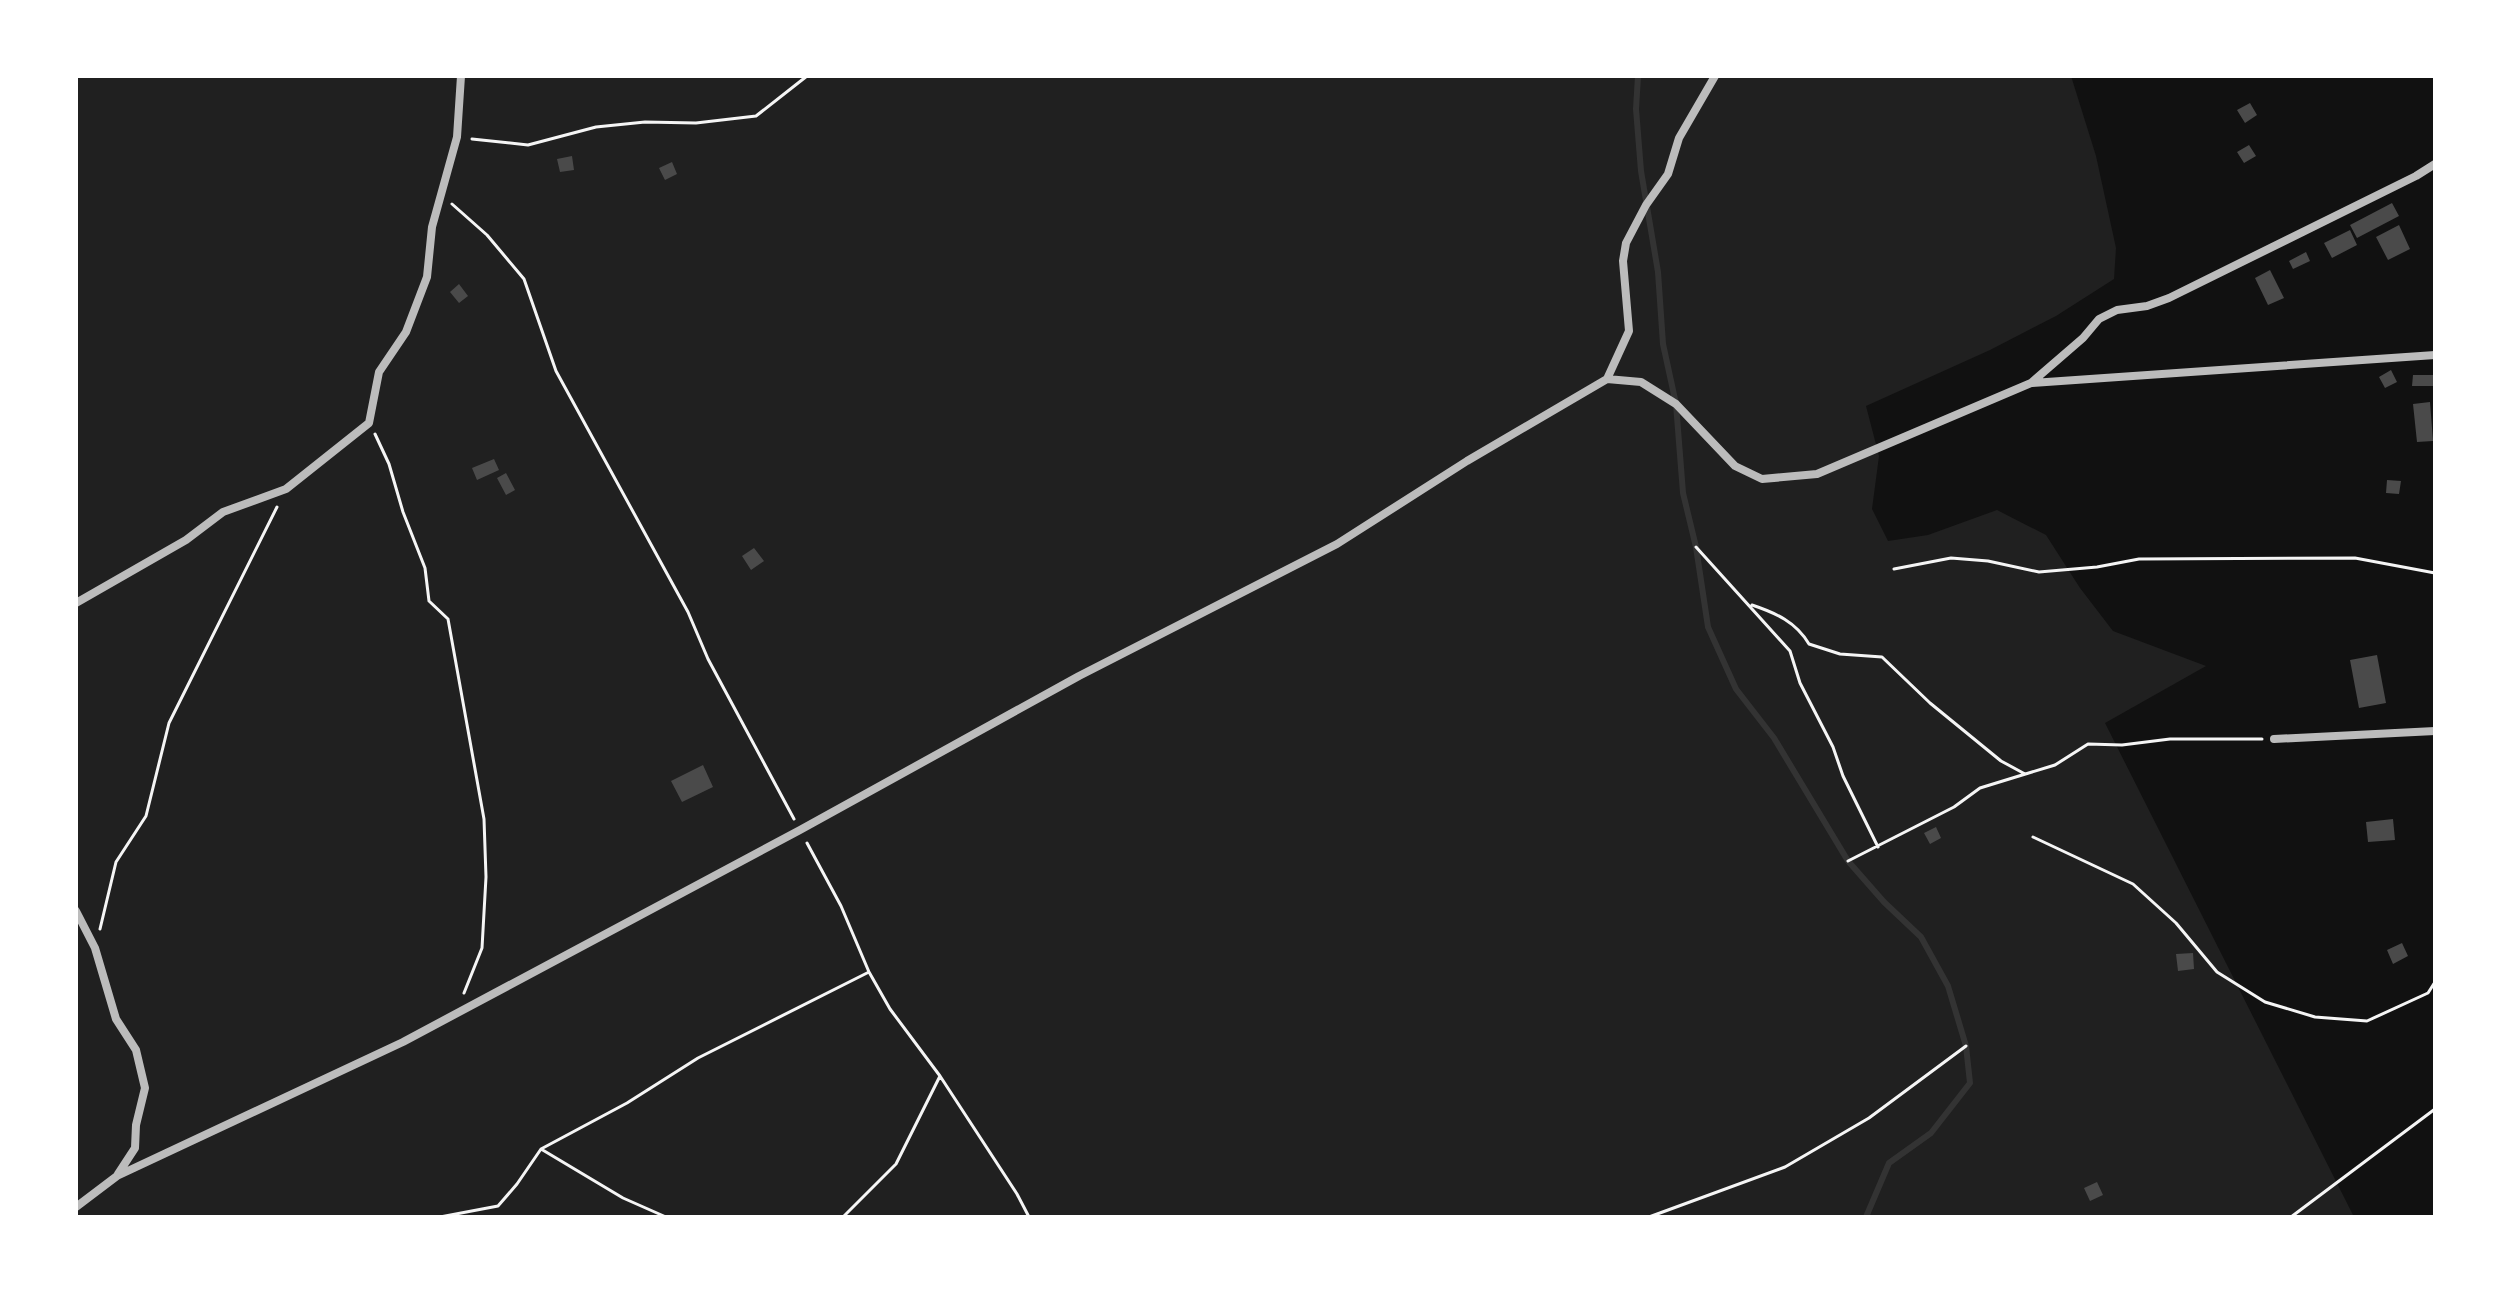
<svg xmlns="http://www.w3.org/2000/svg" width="2511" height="1293" font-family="'DejaVu Sans',sans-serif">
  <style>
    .green { fill: #202020 }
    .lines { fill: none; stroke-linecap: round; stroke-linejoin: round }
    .stream { stroke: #333; stroke-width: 6 }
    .building { fill: #4a4a4a }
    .path { stroke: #f5f5f5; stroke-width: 3 }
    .minor { stroke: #bcbcbc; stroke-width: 8 }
  </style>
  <rect width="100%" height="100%" fill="#111"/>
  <!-- green -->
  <path class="green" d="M76,76H2071L2096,156L2116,248L2114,279L2056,316L1990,350L1866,406L1879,456L1872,509L1888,541L1928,535L1997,510L2046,535L2080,588L2113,631L2206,666L2105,723L2354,1217H76Z"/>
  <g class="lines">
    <!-- stream -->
    <path class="stream" d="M1638,76L1636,109L1641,171L1658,272L1663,344L1676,404L1683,493L1696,547L1708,627L1736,689L1774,738L1848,861L1884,902L1921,937L1948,986L1966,1046L1970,1083L1931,1133L1889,1163L1866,1217"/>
  </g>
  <!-- building -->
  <path class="building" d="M2250,103L2257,115L2245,123L2237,110Z
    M2249,145L2256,156L2244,163L2237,152Z
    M572,156L574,170L560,172L557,159Z
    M672,162L677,174L665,180L659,168Z
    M2392,203L2399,216L2357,238L2350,225Z
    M2399,225L2410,249L2388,260L2376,237Z
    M2350,230L2357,245L2332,258L2324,243Z
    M2306,252L2310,261L2293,269L2289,261Z
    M2270,270L2284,298L2268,305L2255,278Z
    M459,284L468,296L459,303L450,292Z
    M2391,370L2397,382L2385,388L2379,377Z
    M2413,375H2434V386H2412Z
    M2430,402L2433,441L2417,442L2413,404Z
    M494,459L499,470L477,480L472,468Z
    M506,473L515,490L506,495L497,478Z
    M2387,480L2401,481L2399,494L2386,493Z
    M754,548L764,561L751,570L742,556Z
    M2377,655L2386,703L2359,708L2350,660Z
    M703,765L713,787L682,802L671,781Z
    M2393,819L2395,840L2368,842L2366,822Z
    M1936,827L1941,838L1930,844L1924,833Z
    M2402,943L2408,956L2393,964L2387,950Z
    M2193,953L2194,969L2178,971L2176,954Z
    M2097,1182L2103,1195L2090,1201L2084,1188Z"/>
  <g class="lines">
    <!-- path -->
    <path class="path" d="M472,139L528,145L596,127L645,122L696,123L756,116L807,76
      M452,204L487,235L524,279L556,371L688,612L708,659L794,819
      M375,434L389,464L403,512L425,568L429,601L448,619L484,819L486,877L482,948L464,993
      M1696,547L1790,651L1800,683L1833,747L1843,776L1878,847
      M1894,569L1951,558L1988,561L2039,572L2097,567L2139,559L2355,558L2435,573
      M1752,605C1776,613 1796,622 1809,644L1840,654L1882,657L1930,703L2001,761L2025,774
      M2033,837L2133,884L2176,923L2217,972L2265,1002L2315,1017L2367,1021L2428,993L2435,982
      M807,843L841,906L869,972L890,1009L940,1076L1017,1194L1029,1217
      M1848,861L1954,807L1980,788L2055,765L2088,744L2122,745L2170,739H2262
      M100,929L116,862L146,816L169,723L277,507
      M541,1149L623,1198L666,1217
      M440,1217L498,1206L517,1184L541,1149L627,1103L698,1058L869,972
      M843,1217L896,1164L940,1076
      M1649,1217L1785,1167L1869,1118L1966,1046
      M2291,1217L2435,1109"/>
    <!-- minor -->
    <path class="minor" d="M1607,379L1629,331L1623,261L1626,243L1646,205L1668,174L1679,138L1715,76
      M2032,383L2435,355
      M76,603L186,540L223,512L286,489L369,423L379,372L406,332L427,277L432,227L457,137L461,76
      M2274,739L2435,731
      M76,911L95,948L116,1019L136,1050L145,1088L136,1125L135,1148L118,1174
      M76,1207L117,1176L403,1042L800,830L1079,676L1337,544L1467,461L1607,379L1641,382L1676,404L1735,466L1762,479L1817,474L2031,383L2083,338L2099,319L2117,310L2147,306L2169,298L2416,176L2435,164"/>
  </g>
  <!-- border -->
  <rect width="2511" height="1293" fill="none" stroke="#ffffff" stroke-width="156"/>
</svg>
